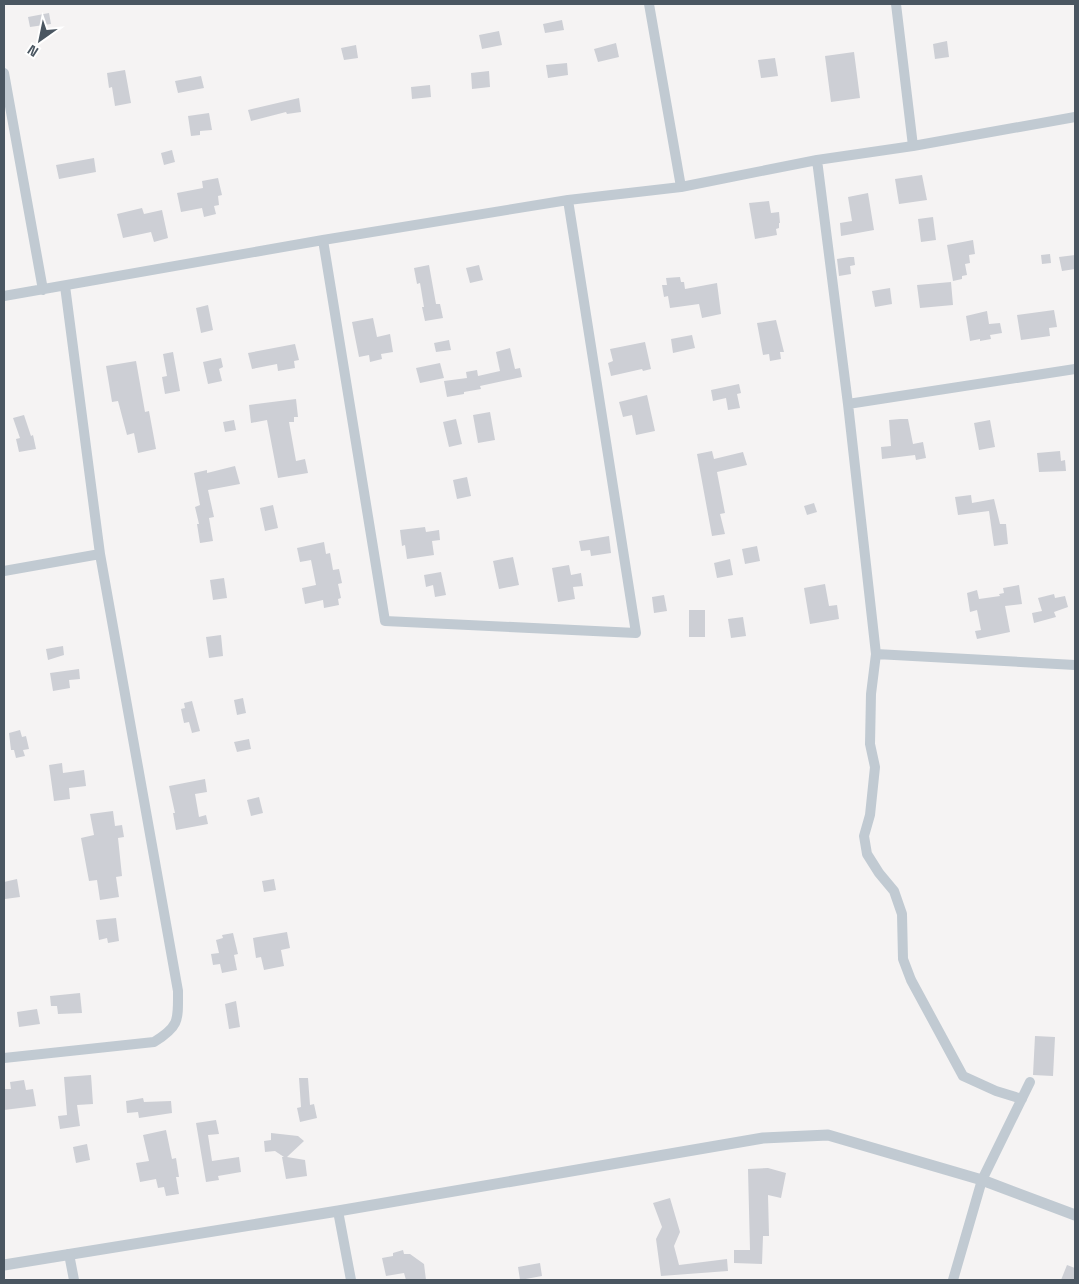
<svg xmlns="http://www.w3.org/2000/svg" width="1079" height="1284" font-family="'Space Grotesk',sans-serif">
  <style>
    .building { fill: #cdcfd5 }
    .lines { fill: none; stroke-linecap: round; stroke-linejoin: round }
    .minor { stroke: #c1cad2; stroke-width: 10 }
    .tertiary { stroke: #c1cad2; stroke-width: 11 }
  </style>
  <rect width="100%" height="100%" fill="#f5f3f3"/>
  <!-- building -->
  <path class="building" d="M49,13L51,24L30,27L28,17Z
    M562,20L564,30L545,33L543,24Z
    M499,31L502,45L482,49L479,35Z
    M947,41L949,57L935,59L933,44Z
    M616,43L619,57L598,62L594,49Z
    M356,45L358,58L344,60L341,48Z
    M854,52L860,98L831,102L825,56Z
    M775,58L778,76L761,78L758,60Z
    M567,63L568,75L548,78L546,65Z
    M125,70L131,103L115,106L112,87L109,88L107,73Z
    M489,71L490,87L472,89L471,73Z
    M201,76L204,88L178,93L175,81Z
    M430,85L431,97L412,99L411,87Z
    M299,98L301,112L287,114L286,112L251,121L248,110Z
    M209,113L212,130L200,131V135L191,136L188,116Z
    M172,150L175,162L164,165L161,153Z
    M94,158L96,172L59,179L56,165Z
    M922,175L927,200L899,204L895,179Z
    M218,178L222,195L218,196L219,205L214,206L216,214L204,217L202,208L181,212L177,193L203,188L202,181Z
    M868,193L874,230L841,236L840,223L852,221L848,197Z
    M769,201L771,213L779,212L780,223H779V228L776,229L777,235L755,239L749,203Z
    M142,208L144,214L162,210L168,238L154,242L151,232L123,238L117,214Z
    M933,217L936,240L921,242L918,219Z
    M973,240L975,254L969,255L970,263L965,264L967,275L962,276V279L953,281L947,245Z
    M1050,254L1051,263L1042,264L1041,255Z
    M1075,255V269L1062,271L1059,257Z
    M849,257H854L855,265L850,266L851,274L839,276L837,259Z
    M429,265L436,304H440L443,318L425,321L422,307H424L420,283L417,284L414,268Z
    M479,265L483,280L470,283L466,268Z
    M680,277L681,282H684L685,289L717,283L721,314L702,318L699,304L670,308L668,296L664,297L662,285H667L666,278Z
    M951,282L953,305L920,308L917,285Z
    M890,288L892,304L875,307L872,291Z
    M208,305L213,330L201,333L196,308Z
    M1054,310L1057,327L1049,328L1050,336L1021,340L1017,315Z
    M987,311L989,324L1000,323L1002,333L990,335L991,339L980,341V339L970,341L966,316Z
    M373,318L377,337L390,334L393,352L381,354L382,359L370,362L369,355L359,357L352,322Z
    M776,320L784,352H780L781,359L770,361L769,354L763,355L757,323Z
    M692,335L695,348L673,353L671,339Z
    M449,340L451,350L436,352L434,343Z
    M645,342L651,369L643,371L642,369L611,376L608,363L613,361L610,349Z
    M295,344L299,360L294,361L295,368L278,371L277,364L252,369L248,353Z
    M510,348L515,369L520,368L522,377L480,386L481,389L464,392V394L447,397L444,381L467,378L466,372L477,370L478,376L500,371L496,352Z
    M173,352L180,391L165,394L162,377L167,376L163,354Z
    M221,358L223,367L219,369L222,381L208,384L203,362Z
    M136,361L145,412L149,411L156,449L138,453L134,433L127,435L118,401L112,402L106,366Z
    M440,363L444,378L420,383L416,368Z
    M739,384L741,393L737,394L740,408L728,410L726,398L713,401L711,390Z
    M647,395L655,431L636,435L632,415L623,417L619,402Z
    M296,399L298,417H294V422H289L296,461L305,459L308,473L278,478L267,420L251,423L249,405Z
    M490,412L495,440L478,443L473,415Z
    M24,415L31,436L33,435L36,449L19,452L16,439L20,438L13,418Z
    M456,419L462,444L449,447L443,422Z
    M900,419H908L913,444L923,442L926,458L916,460L915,455L882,459L881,447L891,446L889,420Z
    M234,420L236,430L225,432L223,422Z
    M990,420L995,447L979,450L974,423Z
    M712,451L714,459L743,452L747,465L717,472L725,513L720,514L725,534L712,536L697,454Z
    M1060,451L1061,461L1065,460L1066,471L1039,472L1037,453Z
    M235,466L240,484L208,490L214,517L209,518L213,541L200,543L197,524H199L195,507L200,505L194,473L207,470V473Z
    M467,477L471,496L457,499L453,480Z
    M971,495L972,503L994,499L1000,524H1006L1008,544L994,546L989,511L958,515L955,497Z
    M814,503L817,512L807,515L804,506Z
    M273,505L278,528L265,531L260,508Z
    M425,527L426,532L439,530L440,540L432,541L434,555L407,559L405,545L402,546L400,530Z
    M609,536L611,553L591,556L590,550L581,551L579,541Z
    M324,542L326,554L330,553L333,570L339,569L342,583L338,584L341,598L338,599L339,605L324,608L323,600L305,604L302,588L316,585L311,560L300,562L297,548Z
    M757,546L760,561L745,564L742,549Z
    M513,557L519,585L499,589L493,561Z
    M730,559L733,575L717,578L714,563Z
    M569,565L571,575L581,573L583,586L573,587L575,599L558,602L552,568Z
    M441,572L446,595L435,597L433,585L426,587L424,575Z
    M224,578L227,598L213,600L210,580Z
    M825,584L829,606L837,605L839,619L810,624L804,588Z
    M1019,585L1022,604L1005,606L1010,632L977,639L975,631L981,630L977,610L970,612L967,593L977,590L979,599L1000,596L999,594L1004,593L1003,588Z
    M1054,594L1055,598L1065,596L1068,607L1054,612L1056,617L1034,623L1032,613L1042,611L1038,598Z
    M664,595L667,611L654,613L652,597Z
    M689,610H705V637H689Z
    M743,617L746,636L731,638L728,619Z
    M221,635L223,656L209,658L206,637Z
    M63,646L64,655L48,660L46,649Z
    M79,669L80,679L69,680L70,688L53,691L50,673Z
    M243,698L246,713L237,715L234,700Z
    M192,701L200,731L192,733L189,722L184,723L181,709L185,708L184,703Z
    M20,730L22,737L26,736L29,749L23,750L25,756L16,758L14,750H11L9,733Z
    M249,739L251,749L237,752L234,742Z
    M62,763L63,773L84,770L86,786L69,788L70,799L54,801L49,765Z
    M205,779L207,792L195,794L199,817L206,815L208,824L176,830L173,813H175L169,786Z
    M259,797L263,813L251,816L247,800Z
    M113,811L115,826L122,825L124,837L118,838L122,876L116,877L119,897L100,900L97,880L89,881L81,838L94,835L90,814Z
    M17,879L20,897L5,899L4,882Z
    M274,879L276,890L264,892L262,881Z
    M116,918L119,941L108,943L107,938L99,940L96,920Z
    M287,932L290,948L281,950L284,966L264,970L261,957L256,958L253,938Z
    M233,933L238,954L234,955L237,970L222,973L220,964L213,965L211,954L219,953L216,940L223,938L222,935Z
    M80,993L82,1013L58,1014L57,1006H51L50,996Z
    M236,1001L240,1027L229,1029L225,1004Z
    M37,1009L40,1024L19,1027L17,1012Z
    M1035,1036L1055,1037L1053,1076L1033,1075Z
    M91,1075L93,1104L77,1105L80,1126L60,1129L58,1116L67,1115L64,1077Z
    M299,1078H308L310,1105L314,1104L317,1118L300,1122L297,1108L301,1107Z
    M24,1080L26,1090L33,1089L36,1106L4,1110V1089H11L10,1082Z
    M143,1098L144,1102L171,1101L172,1113L139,1118L138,1112L127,1113L126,1101Z
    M216,1120L219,1134L208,1135L212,1161L239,1157L241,1172L218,1176L219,1180L206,1182L196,1123Z
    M166,1130L172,1159L176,1158L179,1177H176L179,1194L166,1196L164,1187L158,1188L156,1179L140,1182L136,1163L149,1161L143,1135Z
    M271,1133L298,1136L304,1141L287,1157L305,1160L307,1176L286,1179L282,1157H284L275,1151L265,1152L264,1141L271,1140Z
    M87,1144L90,1160L76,1163L73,1147Z
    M768,1168L786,1173L781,1198L768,1195L769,1236H763L762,1264L734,1263V1250H750L748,1169Z
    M670,1198L680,1232L674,1246L679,1265L727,1259L728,1271L661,1276L656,1239L662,1227L653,1203Z
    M403,1250L404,1254H410L424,1264L426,1280H406L404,1273L386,1276L382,1258L393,1256V1253Z
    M540,1263L542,1276L520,1280L518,1267Z
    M1067,1265L1075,1268V1280H1061Z"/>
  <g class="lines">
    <!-- minor -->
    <path class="minor" d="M649,4L681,187
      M896,4L913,146
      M4,73L43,290
      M817,160L848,404L876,654L1075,665
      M323,240L385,621L636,633L568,200
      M4,296L323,240L568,200L681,187L817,160L913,146L1075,117
      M848,404L1075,369
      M4,571L100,554
      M876,654L871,694L870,744L875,767L870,815L864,836L867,854L879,873L894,891L902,914L903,959L911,980L963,1076L996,1091L1022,1099
      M4,1058L154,1042C180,1026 178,1020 178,991L100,554L65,286
      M338,1211L351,1280
      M69,1254L74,1280
      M953,1280L982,1180L1030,1082"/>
    <!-- tertiary -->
    <path class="tertiary" d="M4,1265L338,1211L763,1138L828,1135L982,1180L1075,1215"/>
  </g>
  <!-- border -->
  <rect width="1079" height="1284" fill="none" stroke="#4a5661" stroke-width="10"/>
  <!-- north arrow -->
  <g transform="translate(40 40) rotate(213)" stroke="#ffffff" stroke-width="4" paint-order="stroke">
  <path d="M0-4L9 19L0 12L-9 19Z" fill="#4a5661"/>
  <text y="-8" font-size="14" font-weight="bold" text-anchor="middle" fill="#4a5661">N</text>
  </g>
</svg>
